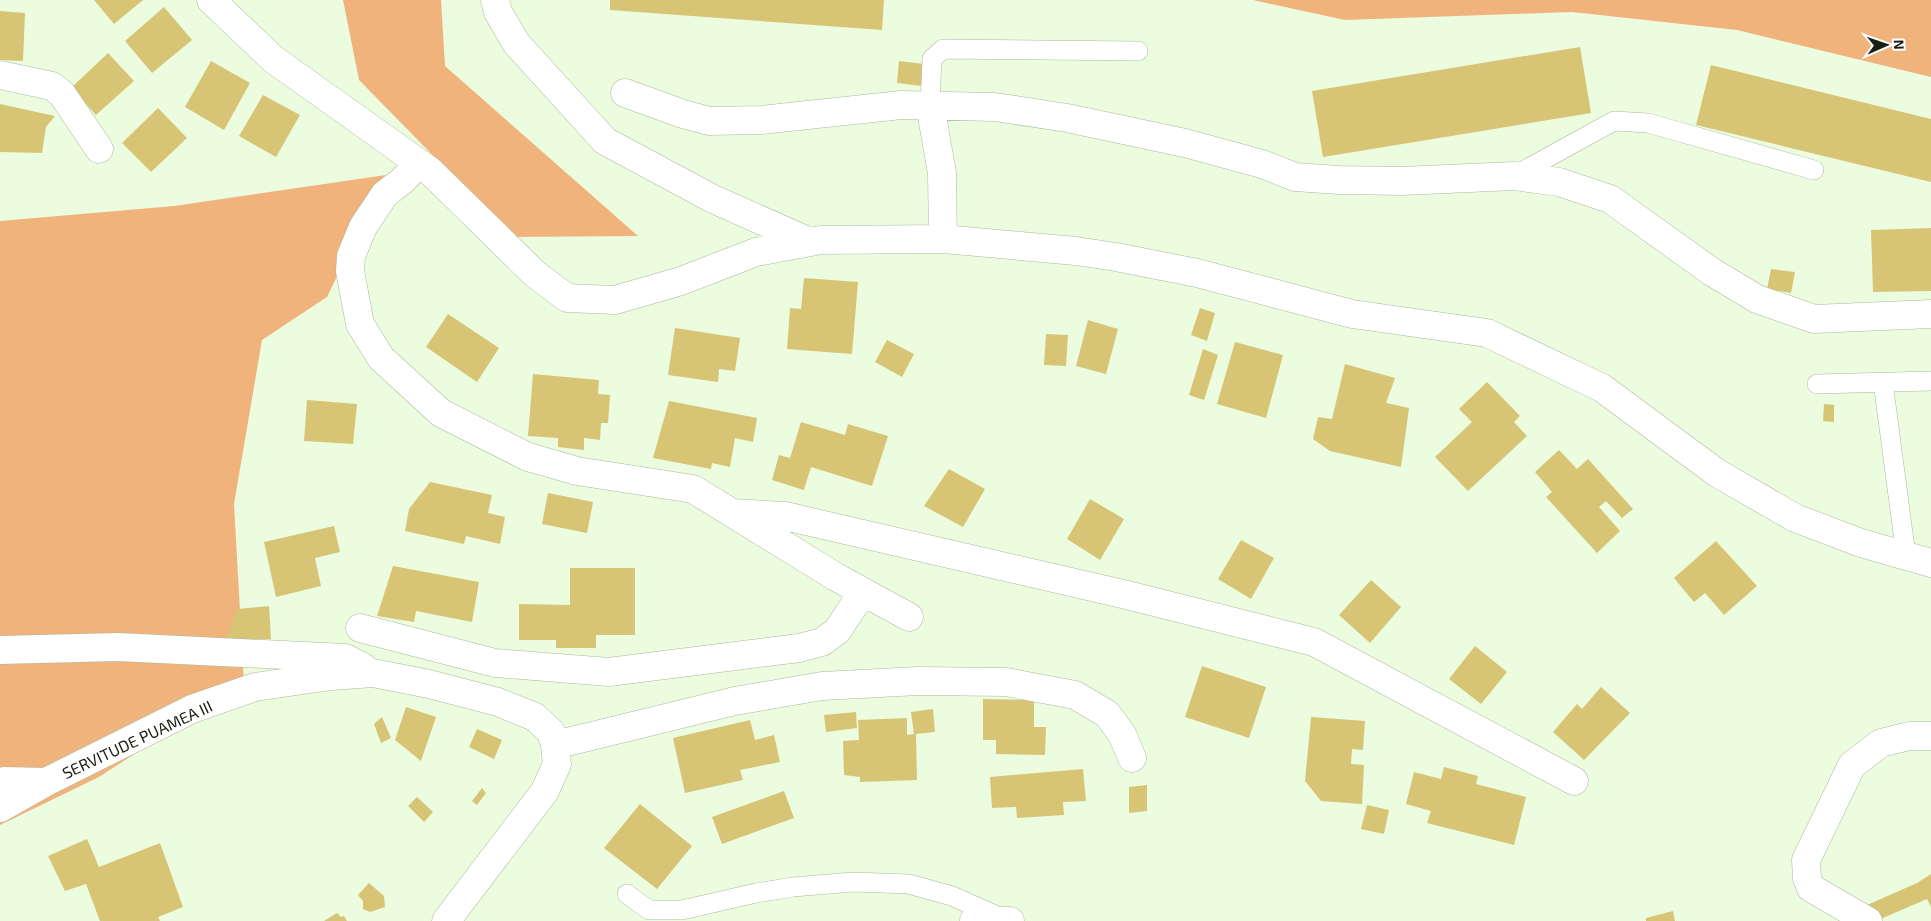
<svg xmlns="http://www.w3.org/2000/svg" width="1931" height="921" font-family="'Exo 2',sans-serif">
  <style>
    .green { fill: #f1b37c }
    .building { fill: #d7c575 }
    .lines { fill: none; stroke-linecap: round; stroke-linejoin: round }
    .lane-casing { stroke: #aab99e; stroke-width: 20 }
    .street-casing { stroke: #aab99e; stroke-width: 29 }
    .lane { stroke: #fff; stroke-width: 19 }
    .street { stroke: #fff; stroke-width: 28 }
    .labels { text-anchor: middle; dominant-baseline: central; stroke-width: 5; stroke-linejoin: round; paint-order: stroke }
    .street-label { font-size: 16px; fill: #1a1f15; stroke: #fff }
  </style>
  <rect width="100%" height="100%" fill="#ecfcdf"/>
  <!-- green -->
  <path class="green" d="M343,0H441L445,66L638,236L513,237L359,80Z
    M1253,0H1931V77L1737,30L1572,12L1345,20Z
    M386,175L327,297L262,340L234,504L244,683L99,777L0,825V221L174,206Z"/>
  <!-- building -->
  <path class="building" d="M94,0H143L114,24Z
    M610,0H884L882,30L610,10Z
    M164,7L192,40L152,73L125,41Z
    M0,11L25,13L23,61L0,60Z
    M1580,47L1591,113L1323,157L1312,91Z
    M108,53L134,81L96,115L71,88Z
    M211,61L250,83L224,130L185,107Z
    M899,61L924,64L922,86L897,83Z
    M1711,65L1931,119V182L1696,125Z
    M263,95L300,115L276,157L239,136Z
    M0,104L55,116L46,127L42,153L0,152Z
    M158,108L187,138L151,172L122,143Z
    M1931,228V291L1873,292L1871,230Z
    M1771,269L1795,272L1791,293L1767,289Z
    M804,278L858,282L852,354L787,349L790,308L801,309Z
    M1200,308L1215,313L1207,341L1191,335Z
    M448,314L499,348L477,382L426,347Z
    M1088,320L1118,329L1106,374L1076,366Z
    M675,328L740,338L735,371L719,369L718,382L668,375Z
    M1046,334L1068,335L1066,366L1044,365Z
    M887,340L914,354L902,377L875,362Z
    M1235,342L1283,355L1266,418L1217,404Z
    M1203,349L1218,355L1204,400L1189,395Z
    M1345,364L1395,378L1386,403L1409,408L1401,467L1330,451L1313,439L1318,417L1332,419Z
    M533,374L599,380L598,394L610,395L608,423H601L600,440L584,438V450L558,447V438L528,436Z
    M1487,382L1520,416L1514,422L1527,436L1468,491L1435,457L1472,422L1459,409Z
    M307,400L357,404L353,444L304,441Z
    M669,401L757,418L753,442L735,438L730,467L712,463L711,469L653,458Z
    M1824,404L1834,405V422L1823,421Z
    M801,422L845,435L848,424L888,436L872,486L811,467L804,490L772,480L779,455L790,458Z
    M1559,450L1577,469L1588,459L1633,509L1622,518L1606,501L1599,507L1620,531L1597,553L1546,497L1552,492L1535,472Z
    M949,469L985,489L963,527L924,506Z
    M430,482L492,495L488,513L505,517L500,544L466,536L464,544L405,531L409,509Z
    M548,493L593,502L587,533L542,524Z
    M1090,499L1124,519L1100,560L1067,539Z
    M334,526L340,552L315,558L321,586L276,597L264,542Z
    M1241,540L1274,558L1251,599L1218,579Z
    M1716,541L1757,586L1724,615L1705,593L1694,602L1674,578Z
    M393,566L479,582L472,622L416,611L414,622L377,616Z
    M570,568H635V635H596V648H556V640H519V604L570,605Z
    M1371,580L1401,607L1370,643L1339,615Z
    M269,606L271,639L225,642L237,609Z
    M1475,646L1507,672L1481,704L1449,679Z
    M1202,666L1266,687L1249,738L1185,717Z
    M1601,687L1630,713L1584,760L1553,732L1577,704L1582,709Z
    M983,699L1034,700V727H1046L1045,755L996,754V740H983Z
    M406,707L436,717L421,761L395,740Z
    M933,709L935,732L916,734L917,780L860,782V777L844,775L843,741L859,740L858,720L907,718V735L914,734L911,712Z
    M856,712L857,728L826,732L824,715Z
    M382,717L391,738L381,743L374,724Z
    M1311,717L1365,721L1363,750L1352,749L1351,764L1364,765L1362,804L1321,801L1305,781Z
    M750,720L755,740L774,735L780,762L740,770L743,780L685,793L673,738Z
    M477,729L502,740L494,759L469,747Z
    M1444,767L1478,776L1476,784L1526,797L1514,845L1427,823L1431,811L1406,804L1414,772L1441,779Z
    M1083,769L1086,801L1063,802L1064,815L1017,818L1016,807L992,808L990,777Z
    M1147,785V811L1129,813V787Z
    M482,788L486,793L477,805L472,801Z
    M784,791L794,818L722,844L712,817Z
    M417,797L433,812L424,822L408,806Z
    M640,804L692,846L657,889L604,848Z
    M1367,805L1389,810L1384,834L1361,829Z
    M87,839L99,867L160,843L183,907L158,917L160,921H100L86,884L65,891L48,856Z
    M1931,874V907L1927,899L1876,921L1867,905L1917,883Z
    M369,883L384,896L385,907L370,912L363,909V901L358,895Z
    M1673,911L1675,921H1646V918Z
    M337,913L341,917L344,916L347,921H324Z"/>
  <g class="lines">
    <defs>
      <path id="lane" d="M930,105L932,59L943,49L1138,51
        M1514,176L1614,121L1648,123L1814,170
        M1883,382L1906,556
        M1817,384L1931,381
        M627,894L649,910H682L756,893L793,887L853,882L909,884L952,896L999,917"/>
      <path id="street" d="M211,0L273,59L430,171L535,274L567,298L615,300L681,281L756,252L821,240L943,239L1076,251L1116,257L1197,273L1352,314L1487,333L1602,388L1717,473L1795,518L1861,543L1931,563
        M495,0L498,12L516,43L605,141L713,199L810,242
        M0,75L52,86L62,94L99,149
        M625,93L683,114L709,121L761,120L901,105L995,107L1067,118L1185,143L1262,164L1295,177L1339,180L1402,181L1514,176L1559,182L1610,199L1712,272L1757,299L1814,319L1931,314
        M930,105L942,173L943,239
        M419,163L402,181L385,194L363,227L351,256L350,271L360,324L381,358L441,413L528,457L577,471L693,489L836,577L909,617
        M732,513L785,516L1127,595L1314,642L1574,781
        M360,628L495,663L609,672L799,648L822,642L837,631L863,592
        M0,650L118,647L345,658L363,667
        M555,745L735,701L822,686L918,681L1006,682L1075,695L1107,714L1122,734L1132,758
        M0,782L4,781L46,782
        M0,808L46,782L192,709L255,687L331,676L373,673L429,684L498,702L535,717L551,732L555,745L557,764L545,791L446,921
        M974,921H1010
        M1868,921L1811,888L1807,878L1806,860L1852,765L1881,743L1909,736H1931"/>
    </defs>
    <!-- lane casing -->
    <use href="#lane" class="lane-casing"/>
    <!-- street casing -->
    <use href="#street" class="street-casing"/>
    <!-- lane -->
    <use href="#lane" class="lane"/>
    <!-- street -->
    <use href="#street" class="street"/>
  </g>
  <g class="labels">
    <!-- street labels -->
    <g class="street-label">
      <text transform="translate(137 739) rotate(-25)">SERVITUDE PUAMEA III</text>
    </g>
  </g>
  <!-- north arrow -->
  <g transform="translate(1886 45) rotate(88)" stroke="#ffffff" stroke-width="4" paint-order="stroke">
  <path d="M0-4L9 19L0 12L-9 19Z" fill="#1a1f15"/>
  <text y="-8" font-size="14" font-weight="bold" text-anchor="middle" fill="#1a1f15">N</text>
  </g>
</svg>
